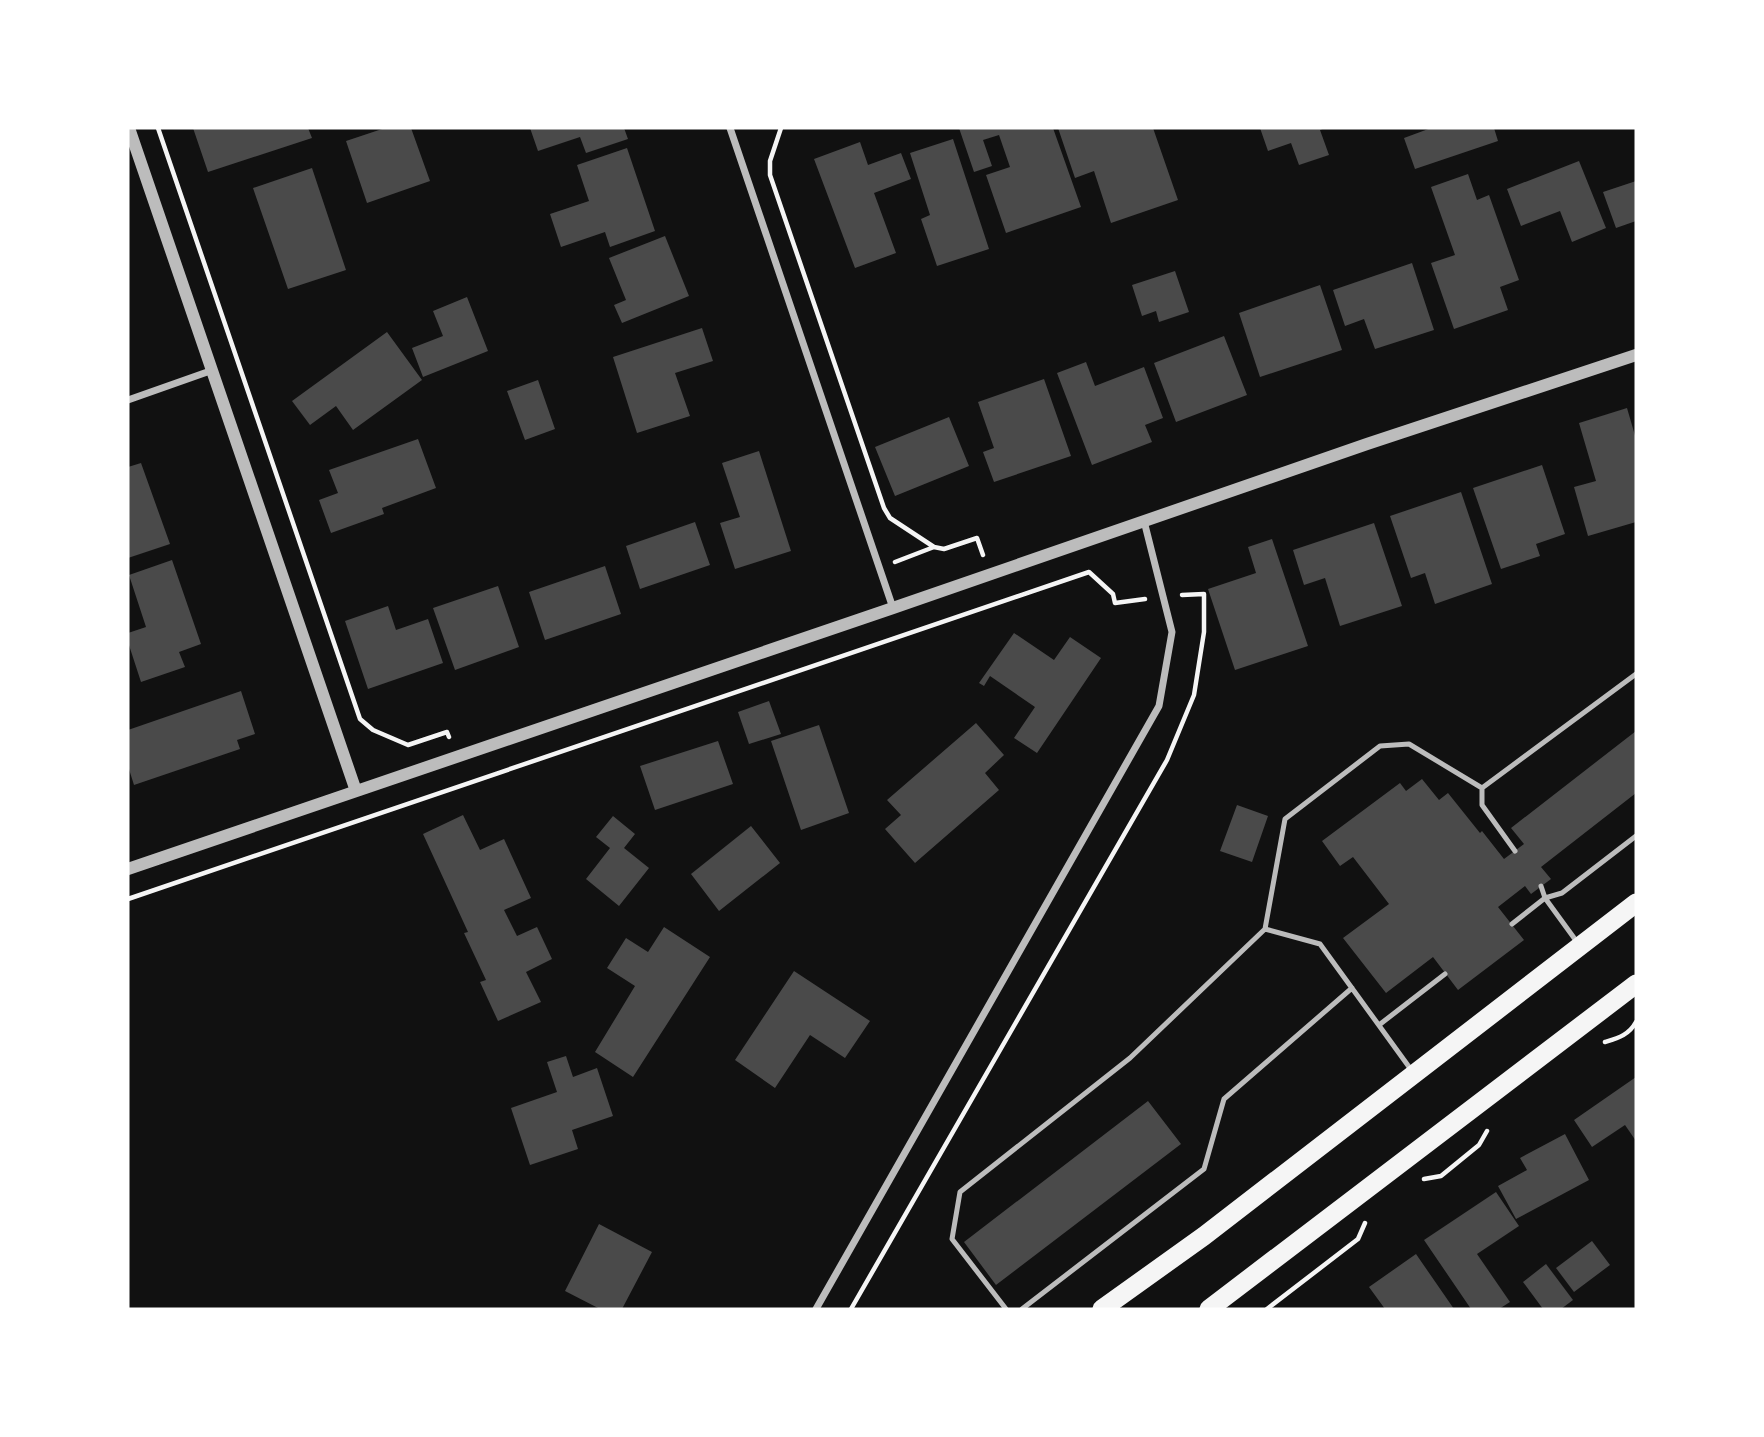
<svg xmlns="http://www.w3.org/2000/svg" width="1764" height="1437" font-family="'DejaVu Sans',sans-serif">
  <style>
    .building { fill: #4a4a4a }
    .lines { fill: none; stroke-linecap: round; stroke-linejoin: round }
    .path { stroke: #f5f5f5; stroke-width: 4.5 }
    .service { stroke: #bcbcbc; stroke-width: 5 }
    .minor { stroke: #bcbcbc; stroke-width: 7 }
    .tertiary { stroke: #bcbcbc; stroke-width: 12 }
    .trunk { stroke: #f5f5f5; stroke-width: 19 }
  </style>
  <rect width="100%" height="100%" fill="#111"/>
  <!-- building -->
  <path class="building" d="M193,128H308L312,138L208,172Z
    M385,128H411L430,181L367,203L346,141Z
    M530,128H624L628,139L586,153L580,137L538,151Z
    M959,128H1053L1081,207L1006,233L986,175L1010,167L999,135L983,140L992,166L974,172Z
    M1058,128H1153L1178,200L1111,223L1094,171L1075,178Z
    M1260,128H1325L1320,130L1329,155L1299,165L1291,143L1268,151Z
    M1431,128H1494L1498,141L1415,169L1404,138Z
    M953,139L989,249L937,266L921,219L930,215L910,153Z
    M860,142L868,165L901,153L911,179L874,193L896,253L855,268L814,159Z
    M627,148L655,231L610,247L605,232L561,247L550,214L589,201L577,165Z
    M1579,161L1606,228L1572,242L1560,211L1521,226L1507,189Z
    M312,168L346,270L288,289L253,188Z
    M1468,174L1477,200L1489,195L1519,280L1500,287L1508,310L1454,329L1431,263L1455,255L1431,187Z
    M1636,181V221L1616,228L1603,192Z
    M665,236L689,296L622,323L614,305L626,300L609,258Z
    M1412,263L1434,330L1375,349L1364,319L1345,326L1333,290Z
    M1175,271L1189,312L1159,322L1156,311L1142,316L1132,285Z
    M1320,285L1342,350L1260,377L1239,313Z
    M467,297L488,351L423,377L412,348L443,336L433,311Z
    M702,328L713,361L675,373L690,416L637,433L613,357Z
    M387,332L422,380L353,430L336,406L310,425L292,401Z
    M1224,336L1247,395L1176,422L1154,363Z
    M1086,362L1095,386L1144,367L1163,418L1145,425L1152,442L1092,465L1057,373Z
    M1044,379L1071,456L994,482L983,452L994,448L978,402Z
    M538,380L555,429L525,440L507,391Z
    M1627,408L1636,439V522L1588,536L1574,487L1596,481L1579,423Z
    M949,417L969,466L895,496L875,447Z
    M418,439L436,488L382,508L384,514L331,533L319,500L338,493L329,470Z
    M759,451L791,551L735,569L720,523L740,517L722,463Z
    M141,463L170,544L128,558V467Z
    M1542,465L1565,534L1536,544L1540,556L1501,569L1473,488Z
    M1461,492L1492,584L1435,604L1425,573L1411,578L1390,516Z
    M695,522L710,565L640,589L626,546Z
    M1374,523L1402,606L1340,626L1325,578L1304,585L1293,550Z
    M1272,539L1308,646L1235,670L1208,589L1256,573L1248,547Z
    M172,560L201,644L179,652L185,667L141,682L128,642V633L146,627L129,575Z
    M605,566L621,614L545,640L529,592Z
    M498,586L519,647L455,670L433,608Z
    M388,606L396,630L428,619L443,663L368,689L345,621Z
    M1014,633L1054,660L1070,637L1101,658L1037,753L1014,738L1035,707L990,676L984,686L979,683Z
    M241,691L255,734L237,740L240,749L134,785L128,766V730Z
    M769,701L781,734L749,744L738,712Z
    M976,723L1004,755L985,773L999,790L915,863L885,829L901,815L887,800Z
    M819,725L849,813L801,830L771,741Z
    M1636,731V793L1541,867L1551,879L1531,894L1525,886L1498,907L1524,940L1458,990L1433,957L1386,993L1343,938L1389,904L1353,857L1340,866L1322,841L1400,783L1406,791L1422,779L1439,800L1448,793L1480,833L1482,831L1504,859L1524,844L1511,828Z
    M718,741L733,784L655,810L640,766Z
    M1237,805L1268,816L1252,862L1220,851Z
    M463,815L480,850L504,839L531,898L504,910L517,936L537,927L552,959L526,972L541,1002L498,1021L480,982L486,980L464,933L468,932L423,834Z
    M613,816L635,834L624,848L649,868L619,906L586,879L610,848L596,837Z
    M751,826L780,863L719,911L691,874Z
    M664,927L710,957L633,1077L595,1052L635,986L607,968L626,938L648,952Z
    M794,971L870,1021L845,1058L810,1035L775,1088L735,1060Z
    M566,1056L573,1077L597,1068L613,1116L572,1130L578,1149L530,1165L511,1108L557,1092L547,1062Z
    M1636,1077V1141L1625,1125L1592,1147L1574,1120Z
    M1148,1101L1181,1144L996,1285L964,1242Z
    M1565,1134L1589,1180L1516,1219L1498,1186L1527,1170L1520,1158Z
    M1496,1192L1519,1226L1477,1254L1510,1302L1499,1309H1471L1424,1240Z
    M599,1224L652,1252L622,1309H600L565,1291Z
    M1592,1241L1610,1265L1574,1292L1556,1268Z
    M1416,1254L1454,1309H1385L1369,1287Z
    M1546,1264L1573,1300L1561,1309H1543L1523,1282Z"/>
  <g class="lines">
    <!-- path -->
    <path class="path" d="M158,128L360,719L373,730L408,745L447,732L449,737
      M781,128L770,161V175L884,508L890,518L934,547L895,562
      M934,547L944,549L977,538L983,555
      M128,899L1089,572L1113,594L1115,603L1145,599
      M1605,1042C1618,1038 1629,1035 1636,1022
      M1424,1179L1441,1176L1479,1145L1487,1131
      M851,1309L1167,760L1194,695L1204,632V594L1182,595
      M1267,1309L1358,1239L1365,1223"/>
    <!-- service -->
    <path class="service" d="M1515,851L1482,805V788L1636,674
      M1541,886L1545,898L1577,942
      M1512,924L1545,898L1562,893L1636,836
      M1265,929L1320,944L1412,1071
      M1379,1025L1445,974
      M1006,1309L952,1239L960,1192L1130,1058L1265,929L1285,819L1380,746L1409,744L1482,788
      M1022,1309L1204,1169L1224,1099L1352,988"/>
    <!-- minor -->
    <path class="minor" d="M730,128L893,608
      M128,400L213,370
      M816,1309L1159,706L1172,632L1144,521"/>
    <!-- tertiary -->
    <path class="tertiary" d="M129,128L356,791
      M128,869L893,608L1367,444L1636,355"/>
    <!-- trunk -->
    <path class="trunk" d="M1102,1309L1204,1236L1636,903
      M1209,1309L1636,984"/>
  </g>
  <!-- border -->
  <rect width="1764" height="1437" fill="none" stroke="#ffffff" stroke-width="259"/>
</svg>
